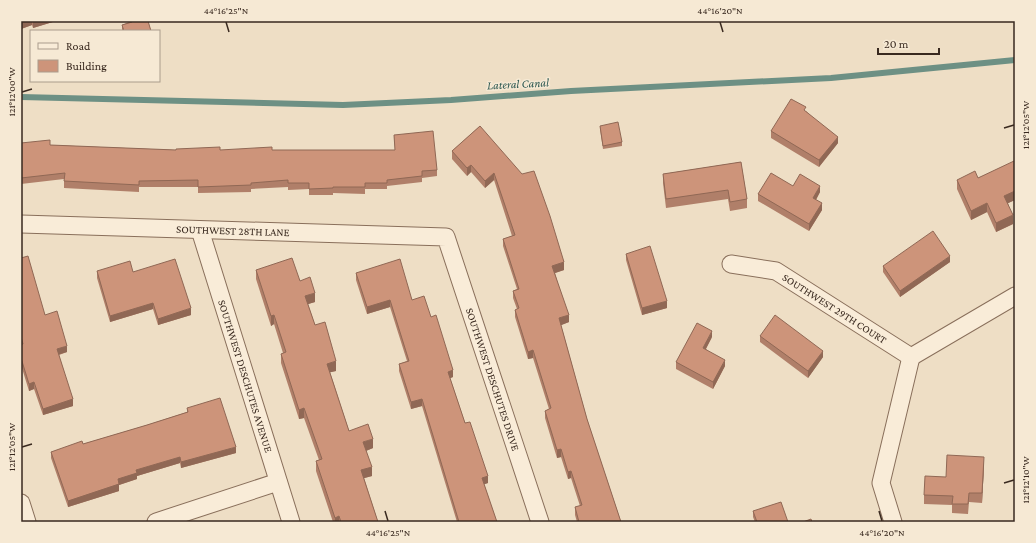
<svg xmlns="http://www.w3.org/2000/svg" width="1036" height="543" font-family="'Crimson Pro',serif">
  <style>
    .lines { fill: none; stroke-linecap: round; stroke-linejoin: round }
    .stream { stroke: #6d9084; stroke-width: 6 }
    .minor-casing { stroke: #896f5b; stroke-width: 19 }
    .minor { stroke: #f9ecd8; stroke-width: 17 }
    .wall { fill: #b07f69 }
    .shaded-wall { fill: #906855 }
    .building { fill: #cd947a; stroke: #906855 }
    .ticks { fill: none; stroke: #39291f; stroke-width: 1.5 }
    .labels { text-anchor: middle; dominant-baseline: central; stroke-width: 3; stroke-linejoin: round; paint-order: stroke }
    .street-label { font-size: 11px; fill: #39291f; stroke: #f6e9d4 }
    .water-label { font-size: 12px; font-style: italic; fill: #2e5952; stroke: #f6e9d4 }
    .neatline { fill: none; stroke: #39291f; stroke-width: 1.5 }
    .ticks-label { font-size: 10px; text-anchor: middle; fill: #39291f }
  </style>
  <rect width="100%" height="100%" fill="#eedec5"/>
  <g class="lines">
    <!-- stream -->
    <path class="stream" d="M21,97L343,105L451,100L571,91L831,78L1015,60"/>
    <defs>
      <g id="minor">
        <path id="s1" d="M21,224L446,237L540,522"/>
        <path id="s2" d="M200,230L291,522"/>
        <path id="s3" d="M731,264L776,271L911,357"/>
        <path d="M911,357L1015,296"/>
        <path d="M21,503L27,522"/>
        <path d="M156,522L278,482"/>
        <path d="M893,522L881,483L911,357"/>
      </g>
    </defs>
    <!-- minor casing -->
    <use href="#minor" class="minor-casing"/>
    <!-- minor -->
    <use href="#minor" class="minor"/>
  </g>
  <!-- wall -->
  <path class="wall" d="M21,21H56L33,28L32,25L21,29Z
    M129,21H148L151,31H122V25L129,22Z
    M806,111L838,143L819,167L771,138V131Z
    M480,126L564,270L555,273L569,322L561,325L587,419L621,522H577L575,515V507L580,506L571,478L568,479L561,457L557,458L545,418V411L549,409L533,358L528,359L515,317V310L517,309L513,298V291L517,289L503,246V239L512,236L494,180L485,188L471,172L467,176L452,159V151Z
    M600,126L622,142V146L603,149L600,129Z
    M394,135L437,170V176L422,178V182L387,186V189H365V194L333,193V195H309V189L288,190V187L251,189V192L198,193V187H139V192L64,188V179L21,184V143L50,145L176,150H395Z
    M741,162L747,199V208L730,211L728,199L666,208L663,183V174Z
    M1015,162V200L1008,203L1013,224L996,232L987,212L971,220L957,189V180L978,178Z
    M793,186L820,192L816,200L822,210L809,231L758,201V194Z
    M626,254L667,308L642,315L626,260Z
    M21,258L45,315L67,352L59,355L73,406L43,415L34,389L29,391L21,365Z
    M950,262L900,297L883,272V266Z
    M256,270L300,281L315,302L308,304L315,325L336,371L330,372L349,431L373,448L366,451L372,476L364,478L378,522H333L316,471V461L319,460L304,418L299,419L281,363V354L283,353L274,324L271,326L256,279Z
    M97,271L133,272L191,315L158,325L153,309L110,322L97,278Z
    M356,273L412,300L431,317L453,377L450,378L465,423L488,483L484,484L497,522H457L422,406L411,409L399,371V364L407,361L390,307L367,314L356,280Z
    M760,336L823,357L808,378L760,342Z
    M712,337L706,349L725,366L713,389L676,369V362Z
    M187,408L236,453L181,468L180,463L137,476V479L119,485V491L68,507L51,458V452L83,444L147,425L187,412Z
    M984,466L982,503L969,502L968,514L952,513V505L924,504V495L946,477Z
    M753,511L788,522H755L753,517Z"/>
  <!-- shaded-wall -->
  <path class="shaded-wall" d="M21,21H32V25L21,29Z
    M33,21H56L33,28Z
    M838,137V143L819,167V160Z
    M471,165V172L467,176V168Z
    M494,173V180L485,188V181Z
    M820,186V192L813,205V198Z
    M1015,191V200L1004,205V196Z
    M822,203V210L809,231V224Z
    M987,203V212L971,220V211Z
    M1013,215V224L996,232V223Z
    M950,256V262L900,297V291Z
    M564,262V270L552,274V266Z
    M315,293V302L305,305V296Z
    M390,300V307L367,314V307Z
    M667,301V308L642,315V308Z
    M153,303V309L110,322V316Z
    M191,308V315L158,325V319Z
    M274,315V324L271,326V316Z
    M569,315V322L559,326V318Z
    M712,331V337L703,354V348Z
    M67,346V352L57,355V349Z
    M533,350V358L528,359V352Z
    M823,351V357L808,378V371Z
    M725,360V366L713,389V382Z
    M336,361V371L327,373V364Z
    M453,370V377L448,379V372Z
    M34,382V389L29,391V384Z
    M73,399V406L43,415V409Z
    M422,399V406L411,409V402Z
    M304,408V418L299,419V410Z
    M373,439V448L363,452V442Z
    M236,447V453L181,468V462Z
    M561,449V457L557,458V450Z
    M180,457V463L137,476V479L119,485V491L68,507V501L136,470Z
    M984,457V466L982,503V493Z
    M372,467V476L361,479V470Z
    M571,471V478L568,479V472Z
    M488,476V483L482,485V478Z
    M339,516V522H335V518Z"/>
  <!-- building -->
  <path class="building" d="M132,21H148L151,31H124L122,25L132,22Z
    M791,99L806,107L804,110L838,137L819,160L771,131Z
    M618,122L622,142L603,146L600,126Z
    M480,126L522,174L534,171L550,216L564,262L552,266L569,315L559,318L587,419L621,522H579L575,507L582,505L571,471L568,472L561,449L557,450L545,411L551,408L533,350L528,352L515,310L519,308L513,291L519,289L503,239L515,235L494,173L485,181L471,165L467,168L452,151Z
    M433,131L437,170L422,171V176L387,180V183H365V187H333V188L309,189V183H288V180L251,183V185L198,187V180L139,181V185L64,181L65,173L21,178V143L50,140V145L176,150V149L220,147V150L272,147V150H395L394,135Z
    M1014,161L1015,162V191L1004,196L1013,215L996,223L987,203L971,211L957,180L975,171L978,178Z
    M741,162L747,199L730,202L728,190L666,199L663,174Z
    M771,173L793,186L800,174L820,186L813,198L822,203L809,224L758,194Z
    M933,231L950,256L900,291L883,266Z
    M650,246L667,301L642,308L626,254Z
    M28,256L45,315L57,311L67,346L57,349L73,399L43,409L34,382L29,384L21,358V345L23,344L21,337V258Z
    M292,258L300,281L310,277L315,293L305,296L315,325L325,322L336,361L327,364L349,431L368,424L373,439L363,442L372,467L361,470L378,522H341L339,516L335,518L316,461L322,459L304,408L299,410L281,354L286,352L274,315L271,316L256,270Z
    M175,259L191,308L158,319L153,303L110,316L97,271L130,261L133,272Z
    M400,259L412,300L424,296L431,317L436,315L453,370L448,372L465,423L470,422L488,476L482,478L497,522H459L422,399L411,402L399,364L409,361L390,300L367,307L356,273Z
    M775,315L823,351L808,371L760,336Z
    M697,323L712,331L703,348L725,360L713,382L676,362Z
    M220,398L236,447L181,462L180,457L136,470L137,473L118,479L119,484L68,501L51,452L82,441L83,444L147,425L188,412L187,408Z
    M947,455L984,457L982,493H969L968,504H952L953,496L924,495L925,476L946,477Z
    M781,502L788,522H757L753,511Z
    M811,519L812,522H803Z"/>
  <!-- ticks -->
  <path class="ticks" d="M226,22L229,32M720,22L723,32M22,92L32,89M1004,128L1014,125M22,447L32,444M1004,483L1014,480M385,511L388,521M879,511L882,521"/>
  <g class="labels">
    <!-- street labels -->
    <g class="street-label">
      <text stroke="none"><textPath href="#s1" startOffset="212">SOUTHWEST 28TH LANE</textPath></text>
      <text stroke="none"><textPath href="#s3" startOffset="115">SOUTHWEST 29TH COURT</textPath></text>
      <text stroke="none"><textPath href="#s2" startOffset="153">SOUTHWEST DESCHUTES AVENUE</textPath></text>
      <text stroke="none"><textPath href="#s1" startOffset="575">SOUTHWEST DESCHUTES DRIVE</textPath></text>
    </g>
    <!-- water labels -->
    <g class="water-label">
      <text transform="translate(518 84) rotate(-3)">Lateral Canal</text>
    </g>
  </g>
  <!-- border -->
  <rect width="1036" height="543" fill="none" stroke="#f6e9d4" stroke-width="44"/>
  <!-- legend -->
  <rect x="30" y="30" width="130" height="52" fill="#f6e9d4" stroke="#aa9c8c"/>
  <rect x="38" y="43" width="20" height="6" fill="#f9ecd8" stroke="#aa9c8c"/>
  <text x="66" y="50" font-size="12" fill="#39291f">Road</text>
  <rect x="38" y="60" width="20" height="12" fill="#cd947a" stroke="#aa9c8c"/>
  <text x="66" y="70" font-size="12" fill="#39291f">Building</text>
  <!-- scale -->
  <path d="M878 48v6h61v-6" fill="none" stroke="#39291f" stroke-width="2"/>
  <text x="884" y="48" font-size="12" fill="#39291f" stroke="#f6e9d4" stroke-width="3" paint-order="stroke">20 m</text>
  <rect x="22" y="22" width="992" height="499" class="neatline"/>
  <g class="ticks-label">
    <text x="226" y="14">44°16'25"N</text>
    <text x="720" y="14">44°16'20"N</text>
    <text transform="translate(11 92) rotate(-90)" y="4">121°12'00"W</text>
    <text transform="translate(1025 125) rotate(-90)" y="4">121°12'05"W</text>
    <text transform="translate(11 447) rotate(-90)" y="4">121°12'05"W</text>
    <text transform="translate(1025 480) rotate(-90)" y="4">121°12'10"W</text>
    <text x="388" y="536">44°16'25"N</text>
    <text x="882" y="536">44°16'20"N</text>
  </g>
</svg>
